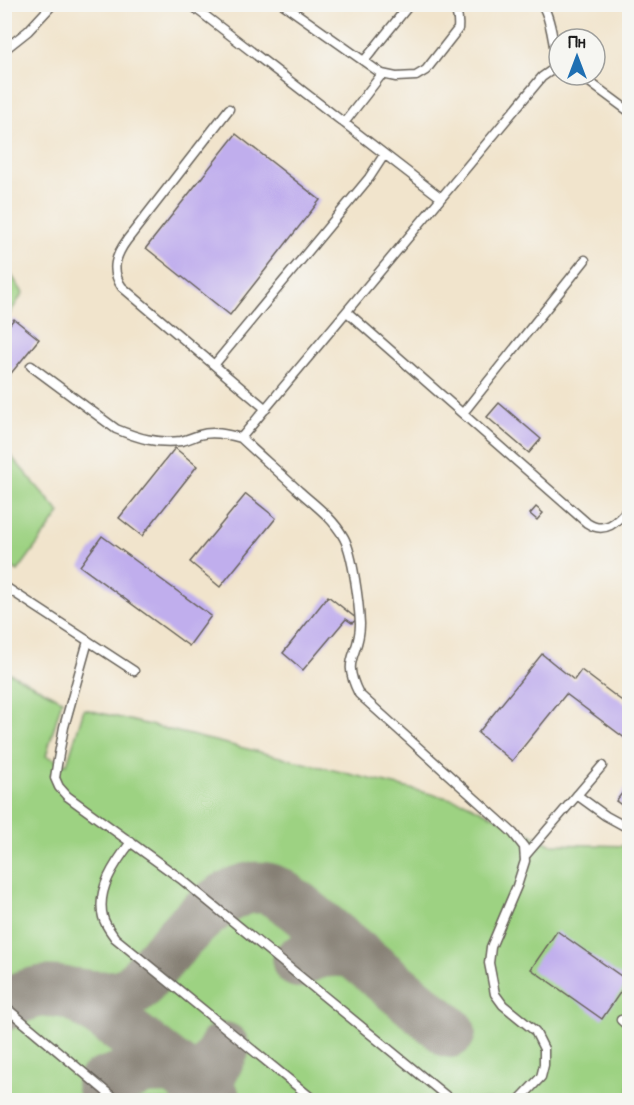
<svg xmlns="http://www.w3.org/2000/svg" width="634" height="1105" font-family="Pangolin,sans-serif">
  <style>
    .green { fill: #9dd282; stroke: #5c774f; stroke-width: 1.5 }
    .lines { fill: none; stroke-linecap: round; stroke-linejoin: round }
    .taxiway { stroke: #868074; stroke-width: 52 }
    .building { fill: #c0aeed }
    .service-casing { stroke: #67625a; stroke-width: 11 }
    .service { stroke: #fff; stroke-width: 8 }
  </style>
  <rect width="100%" height="100%" fill="#f6f6f2"/>
  <filter id="ink" filterUnits="userSpaceOnUse"><feTurbulence type="fractalNoise" baseFrequency=".0167" numOctaves="2"/><feDisplacementMap in="SourceGraphic" scale="12" xChannelSelector="R" yChannelSelector="G"/><feConvolveMatrix kernelMatrix="1 2 1 2 8 2 1 2 1" color-interpolation-filters="sRGB"/></filter>
  <filter id="wash" filterUnits="userSpaceOnUse"><feTurbulence type="fractalNoise" baseFrequency=".008" numOctaves="4" result="noise"/><feDisplacementMap in="SourceGraphic" scale="24" xChannelSelector="R" yChannelSelector="G"/><feGaussianBlur stdDeviation="1.35" result="paint"/><feColorMatrix in="noise" values="0 0 0 0 0 0 0 0 0 0 0 0 0 0 0 0 0 1.4 0 .05"/><feComposite in="paint" operator="in"/></filter>
  <g filter="url(#wash)">
    <rect width="100%" height="100%" fill="#f1e4cc"/>
    <!-- green -->
    <path class="green" d="M5,265L23,293L5,321Z
      M4,448L60,513L18,571L5,563Z
      M4,670L62,700L46,756L67,764L84,709L464,802L550,844L629,846V1100H5Z"/>
    <g class="lines">
      <!-- taxiway -->
      <path class="taxiway" d="M298,962C316,950 332,950 353,952
        M68,993C92,996 115,1001 136,988C163,956 219,881 264,888C277,890 286,899 297,906L450,1032
        M4,1005C25,994 42,988 66,993C81,996 97,1010 109,1019C146,1045 180,1073 215,1100
        M102,1084L145,1069L176,1068
        M208,1095L210,1075L224,1048"/>
    </g>
    <g id="blocks">
      <!-- building -->
      <path class="building" d="M236,134L320,200L230,315L146,248Z
        M14,319L39,339L4,382V331Z
        M499,403L541,439L529,453L487,417Z
        M175,448L197,466L142,536L119,518Z
        M246,494L276,518L220,587L190,562Z
        M536,507L543,513L537,520L530,514Z
        M102,536L211,616L189,646L80,566Z
        M328,596L357,619L352,623L346,619L303,670L283,653Z
        M542,654L574,680L581,670L630,707V742L566,694L512,761L478,733Z
        M630,783V811L616,801Z
        M557,931L628,981L602,1019L531,969Z"/>
    </g>
  </g>
  <g filter="url(#ink)">
    <use href="#blocks" fill-opacity="0" stroke="#67625a" stroke-width="1.5"/>
    <g class="lines">
      <defs>
        <path id="service" d="M190,4L440,197
          M283,4L382,74L396,77L416,76L426,70L458,29C459,19 458,11 451,4
          M541,4C551,14 555,53 557,68
          M4,50L28,31L53,4
          M364,61L410,4
          M580,75L630,112
          M229,109L127,240C116,255 110,270 122,287L266,409
          M344,123L382,74
          M347,312L587,523C605,535 617,522 630,507
          M214,365L369,178L384,155
          M31,366L116,429C138,438 157,444 181,441C187,440 193,437 199,435C213,431 227,434 241,438C260,456 280,473 299,491C315,505 333,518 344,538C353,555 359,603 360,624C360,657 340,657 359,694L513,833L524,847L525,861L517,886L491,947L489,963L495,994L503,1005L535,1031L544,1049V1065L541,1077L519,1100
          M463,413L585,260
          M241,438L542,77L552,70L559,68
          M4,586L134,671
          M88,641L64,727L57,765L55,778L59,787L67,796L181,879L451,1100
          M577,795L606,816L630,829
          M131,842C115,863 96,890 103,917C105,925 111,932 115,938L314,1100
          M525,856L602,766
          M4,1006L116,1100
          M621,1020L630,1028"/>
      </defs>
      <!-- service casing -->
      <use href="#service" class="service-casing"/>
      <!-- service -->
      <use href="#service" class="service"/>
    </g>
  </g>
  <!-- margin -->
  <rect width="634" height="1105" fill="none" stroke="#f6f6f2" stroke-width="24"/>
  <!-- north arrow -->
  <g transform="translate(577 57)"><circle r="28" fill="#f6f6f2" stroke="#9f9f9c" stroke-width="1.5"/>
  <path d="M0-4.5L10 22L0 15L-10 22Z" fill="#1f6fb2"/>
  <text y="-9" font-size="16" font-weight="bold" text-anchor="middle" fill="#1c1c1c">Пн</text>
  </g>
</svg>
